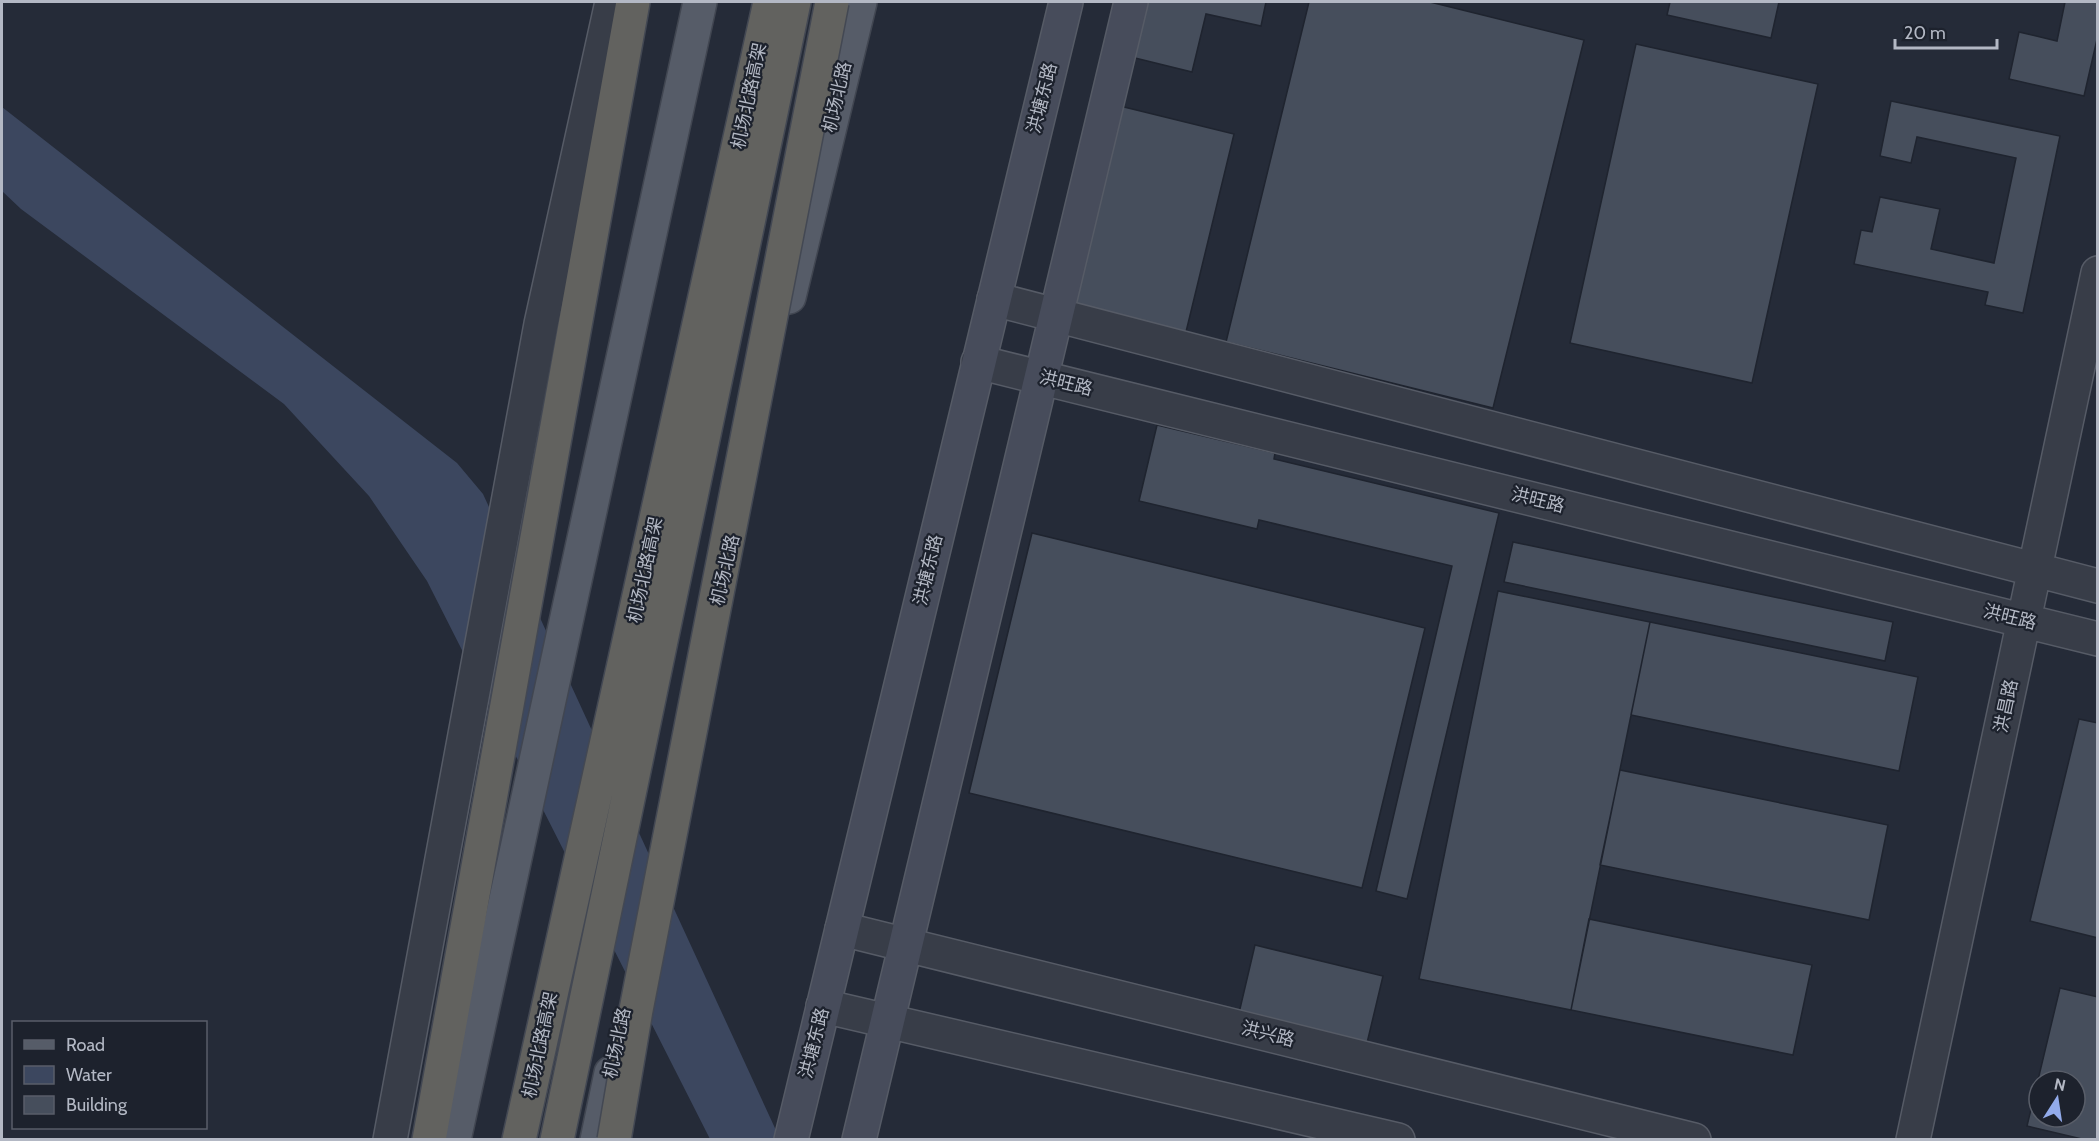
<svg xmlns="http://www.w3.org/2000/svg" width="2099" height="1141" font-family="Cabin,'Noto Sans SC',sans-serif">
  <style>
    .water { fill: #3c475f }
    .building { fill: #464e5c; stroke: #1f242f; stroke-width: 1.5; fill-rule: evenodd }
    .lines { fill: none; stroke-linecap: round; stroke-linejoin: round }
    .minor-casing { stroke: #565b66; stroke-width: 36 }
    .tertiary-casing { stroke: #565b66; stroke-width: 36 }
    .secondary-casing { stroke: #565b66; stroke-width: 36 }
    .primary-casing { stroke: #414651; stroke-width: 36 }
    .trunk-casing { stroke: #434853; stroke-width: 36 }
    .minor { stroke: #383d48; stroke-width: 33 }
    .tertiary { stroke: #383d48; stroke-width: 33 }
    .secondary { stroke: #474c5b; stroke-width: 33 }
    .primary { stroke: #565c68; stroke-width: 33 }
    .trunk { stroke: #62625f; stroke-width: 33 }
    .trunk-bridge-casing { stroke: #434853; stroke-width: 36; stroke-linecap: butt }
    .trunk-bridge { stroke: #62625f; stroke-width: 33 }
    .labels { text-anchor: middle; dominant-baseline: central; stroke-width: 4.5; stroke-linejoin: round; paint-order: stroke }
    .street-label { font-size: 18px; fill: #b3b8c4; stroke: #1d222d }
  </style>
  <rect width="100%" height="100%" fill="#252b38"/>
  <!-- water -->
  <path class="water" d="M2,107L457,463L483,494L780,1139H710L427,581L369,496L284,404L21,209L2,191Z"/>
  <!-- building -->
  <path class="building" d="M1144,2H1266L1261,26L1206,14L1192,72L1131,57Z
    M1309,2H1430L1584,40L1493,408L1226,342Z
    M1670,2H1779L1771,38L1667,15Z
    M2065,2H2098V35L2084,96L2009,79L2019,32L2057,41Z
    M1636,44L1818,84L1752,383L1570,343Z
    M1891,101L2060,136L2023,313L1985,305L1988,292L1854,264L1861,230L1872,232L1880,197L1940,209L1931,249L1994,263L2016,158L1917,137L1911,163L1880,156Z
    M1120,106L1234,134L1185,336L1070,308Z
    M1157,425L1275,453L1274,459L1499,513L1407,899L1376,891L1452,566L1259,520L1257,529L1139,501Z
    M1032,533L1425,628L1362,888L969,793Z
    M1513,542L1893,622L1885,661L1504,582Z
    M1498,591L1650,622L1571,1010L1419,979Z
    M1650,622L1918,677L1899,771L1631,715Z
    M2079,719L2098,723V938L2030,921Z
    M1620,770L1888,825L1869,920L1600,865Z
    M1589,919L1812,965L1793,1055L1571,1010Z
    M1255,945L1383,976L1367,1043L1239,1013Z
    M2060,988L2098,997V1140H2086L2027,1126ZM2039,1081H2075V1117H2039Z"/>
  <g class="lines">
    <defs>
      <path id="minor" d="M994,299L2098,586
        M978,362L2098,639
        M842,929L1694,1140
        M823,1006L1398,1140
        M1913,1140L2098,273"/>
      <path id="tertiary" d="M390,1140L541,324L612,2"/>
      <path id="secondary" d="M791,1140L1066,2
        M859,1140L1131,2"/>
      <path id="primary" d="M789,297L860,2
        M454,1140L700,2
        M597,1140L611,1073"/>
      <path id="trunk" d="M429,1140L633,2
        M519,1140L770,2
        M557,1140L794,2"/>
    </defs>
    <!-- minor casing -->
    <use href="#minor" class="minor-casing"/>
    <!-- tertiary casing -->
    <use href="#tertiary" class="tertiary-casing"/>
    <!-- secondary casing -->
    <use href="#secondary" class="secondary-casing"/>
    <!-- primary casing -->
    <use href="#primary" class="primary-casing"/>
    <!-- trunk casing -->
    <use href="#trunk" class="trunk-casing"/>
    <!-- minor -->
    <use href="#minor" class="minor"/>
    <!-- tertiary -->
    <use href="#tertiary" class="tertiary"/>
    <!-- secondary -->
    <use href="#secondary" class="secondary"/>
    <!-- primary -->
    <use href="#primary" class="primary"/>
    <!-- trunk -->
    <use href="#trunk" class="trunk"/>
    <defs>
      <path id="trunk-bridge" d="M614,1140L636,1010L832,2"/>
    </defs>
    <!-- trunk-bridge casing -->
    <use href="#trunk-bridge" class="trunk-bridge-casing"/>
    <!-- trunk-bridge -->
    <use href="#trunk-bridge" class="trunk-bridge"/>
  </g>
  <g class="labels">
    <!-- street labels -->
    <g class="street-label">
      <text transform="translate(749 96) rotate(-78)">机场北路高架</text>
      <text transform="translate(837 97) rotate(-77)">机场北路</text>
      <text transform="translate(1042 98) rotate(-76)">洪塘东路</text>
      <text transform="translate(1066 383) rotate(14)">洪旺路</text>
      <text transform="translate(1538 500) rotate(14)">洪旺路</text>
      <text transform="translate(645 570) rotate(-78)">机场北路高架</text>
      <text transform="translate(725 570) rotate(-77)">机场北路</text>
      <text transform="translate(928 570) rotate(-77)">洪塘东路</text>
      <text transform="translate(2010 617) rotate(14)">洪旺路</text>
      <text transform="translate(2006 706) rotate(-78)">洪昌路</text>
      <text transform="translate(1268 1034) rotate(14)">洪兴路</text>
      <text transform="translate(617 1043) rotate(-78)">机场北路</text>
      <text transform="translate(814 1043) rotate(-76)">洪塘东路</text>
      <text transform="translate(540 1045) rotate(-78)">机场北路高架</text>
    </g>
  </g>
  <!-- border -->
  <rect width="2099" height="1141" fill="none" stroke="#b3b8c4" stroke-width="6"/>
  <!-- legend -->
  <rect x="12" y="1021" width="195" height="108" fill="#1d222d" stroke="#595e69" stroke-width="1.5"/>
  <rect x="24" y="1040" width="30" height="9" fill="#565c68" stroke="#595e69" stroke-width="1.5"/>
  <text x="66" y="1051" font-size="18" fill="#b3b8c4">Road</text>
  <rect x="24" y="1066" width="30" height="18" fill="#3c475f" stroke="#595e69" stroke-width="1.5"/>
  <text x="66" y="1081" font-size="18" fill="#b3b8c4">Water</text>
  <rect x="24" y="1096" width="30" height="18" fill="#464e5c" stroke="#595e69" stroke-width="1.5"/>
  <text x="66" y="1111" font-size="18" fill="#b3b8c4">Building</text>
  <!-- north arrow -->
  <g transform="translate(2057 1099) rotate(12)"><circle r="28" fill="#1d222d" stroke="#595e69" stroke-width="1.5"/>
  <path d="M0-4.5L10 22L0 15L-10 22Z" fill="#92abeb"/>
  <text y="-9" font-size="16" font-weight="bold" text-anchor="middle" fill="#b3b8c4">N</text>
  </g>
  <!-- scale -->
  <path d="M1895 39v9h102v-9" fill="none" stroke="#b3b8c4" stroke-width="3"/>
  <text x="1904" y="39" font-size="18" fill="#b3b8c4" stroke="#1d222d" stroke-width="4.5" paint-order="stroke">20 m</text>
</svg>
